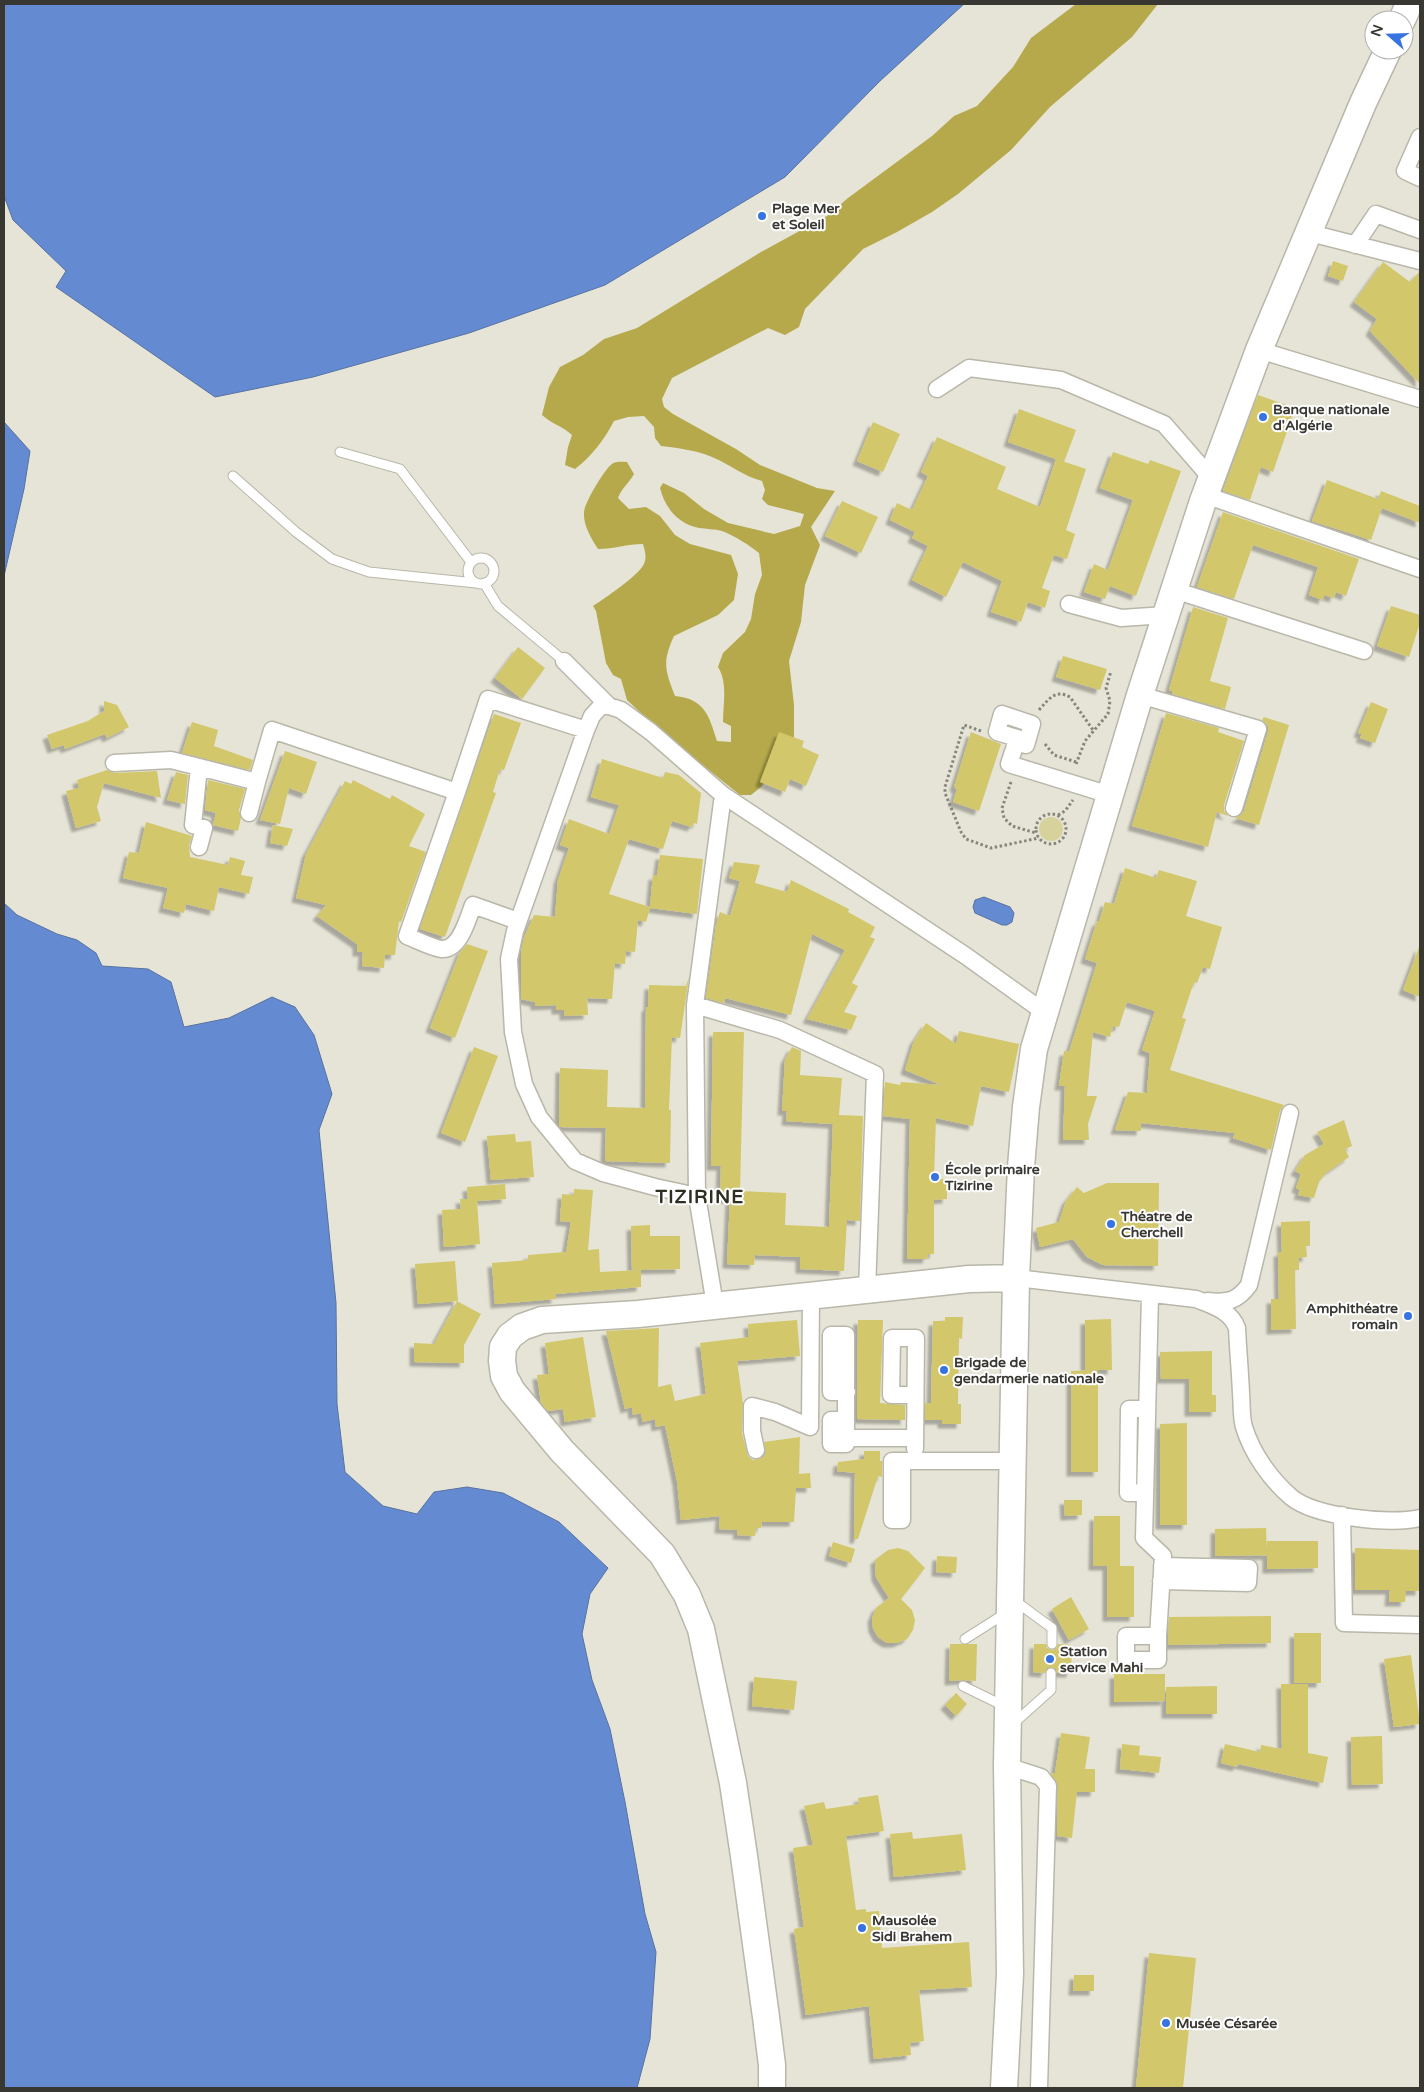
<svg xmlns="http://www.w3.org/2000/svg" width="1424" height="2092" font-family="'Varela Round',sans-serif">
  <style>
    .green { fill: #d7d19c }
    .forest { fill: #b5a94c }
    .water { fill: #648bd2; stroke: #5772a2 }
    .building { fill: #d2c76a; filter: url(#shadow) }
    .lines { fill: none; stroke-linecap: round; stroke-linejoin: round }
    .lane-casing { stroke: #b8b7a9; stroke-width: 11 }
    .street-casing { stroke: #b8b7a9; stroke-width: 19 }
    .primary-casing { stroke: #b8b7a9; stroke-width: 29 }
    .path { stroke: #87867c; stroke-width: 3; stroke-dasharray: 2.5 2.5; stroke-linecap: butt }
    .lane { stroke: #fff; stroke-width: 9 }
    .street { stroke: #fff; stroke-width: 16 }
    .primary { stroke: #fff; stroke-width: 26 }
    .poi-dot { fill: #3773e1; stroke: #fff; stroke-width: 2 }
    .labels { text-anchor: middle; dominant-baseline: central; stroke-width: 4; stroke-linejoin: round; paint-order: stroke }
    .poi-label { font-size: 14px; font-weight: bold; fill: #383732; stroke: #fff; text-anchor: start }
    .district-label { font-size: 19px; font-weight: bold; letter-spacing: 1px; fill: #2f2e23; stroke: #fff }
  </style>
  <defs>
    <filter id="shadow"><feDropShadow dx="-4.5" dy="4.5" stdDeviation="1" flood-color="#0004"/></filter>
  </defs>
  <rect width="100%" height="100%" fill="#e6e4d6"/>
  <!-- green -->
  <path class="green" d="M1039 829a12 12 0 1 1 24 0a12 12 0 1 1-24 0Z"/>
  <!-- forest -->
  <path class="forest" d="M1076,4H1158L1132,37L1050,107L1011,150L958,194L932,212L897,232L863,249L805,309L799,327L785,335L768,328L672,378L662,399L664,407L673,414L736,449L760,465L817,488L835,491L811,527L820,545L805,585L801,622L789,661L794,705V739L782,759L761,787L751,795H740L659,730L627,700L621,679L613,675L606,663L596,611L593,606C605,598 638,576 644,564C647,557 645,551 643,544C627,544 614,549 598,549C591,538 583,525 584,512C585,502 604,470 612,464C616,461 622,462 627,462L634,474C629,483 621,489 618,498L629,509L646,507L660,516L675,535L690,544L731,555L738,574L734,600L718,615L674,636C662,662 665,670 675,696C705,699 709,716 717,741L731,742V726L723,722C723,703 728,683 718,667L723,653L745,632L751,619L755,594L762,575L759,553C749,545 735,536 722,531C715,529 706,529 699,528C678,524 665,508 660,488L663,483L684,493L704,509L728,523L774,534L800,526L804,514L768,505L762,499L765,490L762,481C743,476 729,464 712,457C695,450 678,448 661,446L655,438L654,427L644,416L628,417L614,421C604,440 592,456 575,469L565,465L568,447L572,435C562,426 552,424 542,415L549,387L560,367L583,355L604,339L637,328L761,252L827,216L848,198L932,136L954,116L977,106L1013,67L1031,38Z"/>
  <!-- water -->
  <path class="water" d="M4,4H964L880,81L785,177L605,285L469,333L313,377L215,397L56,287L66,271L13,220L4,196Z
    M4,422L30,451L24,489L4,576Z
    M984,897L1010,907L1014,913L1012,922L1007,925H1002L975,913L973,907L975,900Z
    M4,903L17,915L57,934L77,940L96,953L102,966L148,969L171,982L184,1027L229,1018L272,997L295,1007L314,1035L332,1094L319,1130L336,1303L337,1404L345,1472L383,1506L417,1514L434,1492L467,1487L503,1493L559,1522L608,1568L590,1594L582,1634L592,1680L610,1729L625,1802L645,1914L656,1952L650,2039L637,2088H4Z"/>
  <!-- building -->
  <path class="building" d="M1333,261L1348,266L1343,281L1328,276Z
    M1383,262L1410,282L1420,271V384L1370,331L1377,319L1354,302Z
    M1258,395L1295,408L1273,472L1261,467L1250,500L1223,491Z
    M1019,409L1076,430L1064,462L1008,442Z
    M873,422L900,434L883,472L857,461Z
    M937,437L1006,467L997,489L1040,507L1056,459L1086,469L1066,530L1075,534L1067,559L1054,555L1042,588L1050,591L1045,608L1028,602L1021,622L991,612L1002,581L963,562L946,597L912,580L928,546L912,538L915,532L890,520L897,503L912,510L928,476L921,472Z
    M1113,452L1148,464L1150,460L1181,471L1136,596L1110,586L1105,599L1084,592L1094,564L1108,570L1133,500L1100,488Z
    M1327,480L1378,499L1381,491L1420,506V523L1382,508L1371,540L1312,521Z
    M842,501L878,517L861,553L825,536Z
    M1223,512L1359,559L1346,596L1336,592L1334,598L1324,595L1323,600L1309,595L1318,567L1253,545L1234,599L1197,587Z
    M1391,606L1420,615V623L1409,657L1377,646Z
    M1193,607L1228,618L1210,681L1231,687L1225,709L1172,694V691L1169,690Z
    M518,647L545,668L522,699L495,678Z
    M1063,656L1107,669L1100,690L1056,677Z
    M104,701L117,705L129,727L107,738L105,734L65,749L64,745L52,749L47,735L88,721L104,711Z
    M1371,702L1388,709L1375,743L1360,738L1362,734L1358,733Z
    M1166,713L1219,728L1218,732L1244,741L1224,805V811L1228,816L1217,812L1208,847L1132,826Z
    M494,714L521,723L504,770L500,769L493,792L496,793L445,937L420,929Z
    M1264,717L1289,725L1259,825L1235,818L1240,816L1244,811L1268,732V726L1262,720Z
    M192,722L218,730L214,746L253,760L250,770L182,753Z
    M779,732L804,741L802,747L819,755L806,786L790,779L785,792L760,782Z
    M971,732L1001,744L979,811L953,802L957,789L954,787Z
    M285,751L317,762L306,794L289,788L280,824L260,820Z
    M602,759L663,778L665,772L679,775L701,793L697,824L694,823L692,827L672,821L663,849L629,839L609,894L650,907L653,875L657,876L660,855L703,859L697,914L650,908L646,922L638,920L635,952L626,951L625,964L615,963L612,999L587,998L588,1015L564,1016V1010H556V1005L535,1006V1002L521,999V952L524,938L534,915L555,917L558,880L569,848L560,845L569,819L609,834L619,805L591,797Z
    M107,770L115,773L157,771L161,798L104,783L97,807L101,821L76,828L66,791L79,788L77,780Z
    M176,772L188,775L185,804L167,800Z
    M208,780L245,789L239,810L241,818L238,831L213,825L216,813L205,810Z
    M353,780L390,799L392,795L425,814L409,846L426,852L401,922L399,921L395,955H385L384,968L362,966L363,952H357V944L317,916L326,905L296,898L306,854L345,781L351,784Z
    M146,822L192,836L189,845L190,857L228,865L230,857L245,861L241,875L253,877L249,894L219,887L214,911L186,904L184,913L163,908L168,888L123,878L129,852L139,853Z
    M273,825L293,829L287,846L270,843Z
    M734,862L760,865L755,883L787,892L791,880L849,909L848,912L875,927L870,937L875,939L852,983L858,986L844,1012L857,1016L851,1030L807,1019L845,950L812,934L791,1015L725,998L724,1003L706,998L716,925L720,912L730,916L740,881L729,878Z
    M1125,868L1156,878L1159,870L1197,881L1186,916L1222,927L1210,969L1203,967L1197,983L1194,982L1182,1018L1186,1019L1170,1070L1284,1105L1280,1111L1271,1150L1233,1138L1235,1133L1141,1123V1131L1115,1130L1128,1092L1147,1093L1150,1053L1142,1050L1155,1011L1127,1002L1119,1027L1113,1026L1110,1037L1093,1032L1087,1096H1097L1088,1124L1089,1140H1063L1065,1086H1059L1064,1051L1069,1052L1097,963L1085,959L1097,921L1099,922L1105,902L1114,904Z
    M467,944L488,951L455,1038L430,1028L460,952Z
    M1419,947L1420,948V997L1403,990Z
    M689,977L680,1038L672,1037L669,1110H671L670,1163L605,1161L606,1128L560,1127L559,1125L560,1068L608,1070L607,1107L645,1108L646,1007H648L649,985L686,986Z
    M926,1023L956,1044L959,1031L1019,1044L1009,1092L981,1086L973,1126L936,1118L934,1179H947V1199L934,1200V1254H928L927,1259H907L910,1119L883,1116L885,1082L900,1085L901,1082L941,1085L905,1070L914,1041Z
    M713,1032H744L740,1191L786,1193L785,1225L829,1227L833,1124L786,1121L787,1111H782L785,1060L792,1047L801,1051L800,1075L842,1078L839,1115L863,1116L860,1221L847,1220L844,1271L800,1269V1257L755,1255L754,1265L727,1264L730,1199H720L721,1166H711Z
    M474,1047L498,1056L465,1142L441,1133Z
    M1344,1120L1352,1146L1345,1149L1349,1157L1326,1173L1319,1182L1314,1198L1298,1195L1300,1190L1296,1188L1301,1174L1295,1171L1305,1155L1324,1144L1317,1132Z
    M515,1134L516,1142L531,1141L534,1177L491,1180L487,1136Z
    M1107,1183H1159L1158,1266L1103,1265L1087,1257L1073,1239L1040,1247L1036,1228L1059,1222L1066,1201L1077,1187L1084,1193Z
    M505,1184L506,1199L477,1201L480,1244L444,1247L442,1210L461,1209L460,1199H468L467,1187Z
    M574,1189L593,1190L588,1250L599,1249L600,1272L641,1270V1287L555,1294L556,1299L495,1304L492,1263L528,1260V1255L566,1252L571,1222L560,1221L562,1194L574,1195Z
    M1310,1221V1246H1306L1307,1257L1299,1258V1270H1295L1296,1329L1271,1330V1299H1279L1278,1252H1282L1281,1222Z
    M650,1225V1236H680V1269L632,1270L631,1226Z
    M455,1261L458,1301L418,1304L415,1264Z
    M457,1301L481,1314L464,1345V1363L414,1362V1343L434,1344Z
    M945,1317H963L962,1339L959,1338L958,1404H961V1424H942V1420H925V1403H931L933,1321H945Z
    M1111,1319L1112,1370H1085V1320Z
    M797,1320L800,1356L737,1361L743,1404L742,1433L748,1456L753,1460L762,1458L766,1453L764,1442L800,1437L799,1474L810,1473L811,1488H796L794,1522H762L761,1528H756L755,1536L737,1535L738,1530L719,1529L720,1516L681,1520L677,1481L665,1425L656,1427L655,1419L643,1422L641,1413L633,1415L632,1407L625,1409L606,1331L659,1328L658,1387L671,1384L675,1401L706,1394L700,1343L749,1337L748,1324Z
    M858,1320H883L880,1403L905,1405V1420L857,1419Z
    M583,1337L596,1417L565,1422L563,1409L548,1411L541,1403L537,1375L549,1374L545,1343Z
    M1212,1351V1395H1216V1412H1189V1379H1161L1160,1352Z
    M1098,1370V1472H1071V1371Z
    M1187,1423V1525H1160V1424Z
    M864,1451H880V1461H882V1477L878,1476L858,1539H854L855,1473L837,1471L838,1462L864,1459Z
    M1064,1500H1082V1515L1065,1516Z
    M1094,1516H1120V1566H1093Z
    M1266,1528L1267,1555L1215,1556V1529Z
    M1267,1541H1318V1568L1267,1569Z
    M833,1542L855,1549L851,1563L829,1556Z
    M898,1548L908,1551L925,1568L901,1599L912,1610L915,1620L913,1630L907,1639L897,1643H887L878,1637L873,1628L872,1618L876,1608L889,1598L876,1577L875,1560L888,1550Z
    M1355,1548L1420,1550V1591H1406L1405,1602H1389L1390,1590H1355Z
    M937,1556L957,1557L956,1573L936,1572Z
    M1107,1566H1134V1617H1107Z
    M1071,1597L1089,1629L1069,1640L1052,1609Z
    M1271,1616V1643L1168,1645L1169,1617Z
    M1294,1633H1321V1683H1294Z
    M950,1644H977L976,1681L963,1680L949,1681Z
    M1034,1644H1046L1047,1648L1052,1650L1056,1649L1058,1644L1072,1645L1071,1673H1057L1056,1669L1051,1667L1047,1668L1045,1673L1033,1672Z
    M1411,1655L1420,1724L1394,1727L1384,1659Z
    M1114,1674H1165V1701L1114,1702Z
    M754,1677L797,1681L794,1710L752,1706Z
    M1281,1684H1308V1753L1328,1757L1323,1783L1238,1764L1237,1767L1221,1763L1225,1744L1260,1752L1261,1745L1282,1749Z
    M1217,1686V1714H1166V1687Z
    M956,1693L967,1704L956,1716L945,1705Z
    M1061,1733L1090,1737L1085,1769H1095V1792H1077L1072,1838L1057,1836L1058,1786L1051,1774L1055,1773Z
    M1382,1736L1383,1784L1352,1785L1351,1737Z
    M1122,1744L1140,1746L1139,1755L1161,1757L1159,1773L1120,1769Z
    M878,1795L884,1831L846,1836L856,1910L866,1909V1912L879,1911L882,1948L969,1942L972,1987L919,1990L924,2041L910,2043L911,2055L874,2059L869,2006L806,2015L794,1929L804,1927L793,1848L813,1845L804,1806L824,1802L826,1809L859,1804L858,1798Z
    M912,1832L913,1839L962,1834L966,1870L894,1877L890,1834Z
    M1149,1953L1196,1958L1183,2088H1136Z
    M1074,1975H1094V1991H1073Z"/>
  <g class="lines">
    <defs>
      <path id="lane" d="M340,452L400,469L471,562
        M233,476L296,532L332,559L369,572L476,583
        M468 571a13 13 0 1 1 26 0a13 13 0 1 1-26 0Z
        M484,583L498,606L564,661
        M1015,1601L1052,1628V1644
        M965,1639L1006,1613
        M963,1686L1006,1707
        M1013,1724L1051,1690V1673"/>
      <path id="street" d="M1420,137L1405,171L1420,178
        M1310,233L1420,261
        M1355,245L1376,214L1420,230
        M1259,350L1420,399
        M937,389L969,368L1061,380L1164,424L1211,478
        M1205,495L1420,569
        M1174,590L1364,651
        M1069,604L1121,618L1166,615
        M564,661L609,706L621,710L651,732L723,795L966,956L1044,1012
        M1140,695L1258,729L1234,808
        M609,706H601L592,716L586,730L515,931L509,959L513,1032L524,1084L539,1117L575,1161L603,1173L655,1187L697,1196L715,1305
        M1016,743L1017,738L997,732L1002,714L1032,724L1026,745L1016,743L1009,764L1110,795
        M114,763L171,760L199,767
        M457,792L407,936C417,940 430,947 441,949C460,951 468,918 473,905L518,921
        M249,813L257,782
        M199,847L204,828L193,825L199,767L257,782L272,730L457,792L488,699L586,730
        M695,1005L780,1030L875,1074L867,1290
        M697,1196L695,1005L723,795
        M1016,1278L1196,1299C1213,1306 1230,1310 1237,1328C1238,1350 1240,1371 1241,1393C1242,1404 1241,1417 1244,1427C1252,1453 1270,1479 1291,1497C1315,1517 1390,1525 1420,1518
        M1150,1295L1144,1538L1163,1556L1158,1636H1126V1660H1158V1636
        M1207,1301C1226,1303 1237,1302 1249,1285L1290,1113
        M847,1392H831V1335H846V1438H915
        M846,1438V1444H831V1420H846
        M915,1449L916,1338H892L891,1395H915
        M756,1450L752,1431V1406L775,1412L810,1427L811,1295
        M902,1461H892V1520H902V1461H1013
        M1145,1492L1128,1493L1129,1409H1147
        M1342,1515L1344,1623L1420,1625
        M1161,1581L1248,1583L1249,1568L1162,1566
        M1007,1766L1041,1777L1048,1786L1039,2088"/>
      <path id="primary" d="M1402,20L1409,4
        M772,2088V2065L766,2017L744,1856L733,1783L701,1629L687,1595L662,1554L562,1451L512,1391L504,1376L502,1361L503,1347L510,1336L522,1327L542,1320L638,1314L969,1279L1016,1278
        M1004,2088L1010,1974L1007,1766L1016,1278L1021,1167L1026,1107L1034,1049L1140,695L1203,501L1259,350L1363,103L1388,50"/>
    </defs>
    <!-- lane casing -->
    <use href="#lane" class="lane-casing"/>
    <!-- street casing -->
    <use href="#street" class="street-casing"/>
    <!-- primary casing -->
    <use href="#primary" class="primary-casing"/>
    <!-- path -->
    <path class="path" d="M1039,710C1049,699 1055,689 1070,697L1093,730
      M981,731L964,725L945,787V793L961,832L966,839L991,848L1039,838
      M1045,744L1054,755L1076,762
      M1076,764L1085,741L1108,714L1110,701L1106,688L1111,671
      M1011,782L1002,808L1004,818L1012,826L1036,833
      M1036 829a15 15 0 1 1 30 0a15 15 0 1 1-30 0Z
      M1058,815L1065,811L1073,800"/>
    <!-- lane -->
    <use href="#lane" class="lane"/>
    <!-- street -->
    <use href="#street" class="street"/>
    <!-- primary -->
    <use href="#primary" class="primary"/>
  </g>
  <!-- markers -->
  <g class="poi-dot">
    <circle cx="762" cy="216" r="5"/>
    <circle cx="1263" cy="417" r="5"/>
    <circle cx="935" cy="1177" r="5"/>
    <circle cx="1111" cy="1224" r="5"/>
    <circle cx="1408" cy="1316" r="5"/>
    <circle cx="944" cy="1370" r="5"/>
    <circle cx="1050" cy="1659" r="5"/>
    <circle cx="862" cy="1928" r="5"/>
    <circle cx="1166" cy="2023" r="5"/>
  </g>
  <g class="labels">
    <!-- poi labels -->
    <g class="poi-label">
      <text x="772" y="208">Plage Mer<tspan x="772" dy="16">et Soleil</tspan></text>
      <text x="1273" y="409">Banque nationale<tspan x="1273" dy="16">d'Algérie</tspan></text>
      <text x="945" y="1169">École primaire<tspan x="945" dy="16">Tizirine</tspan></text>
      <text x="1121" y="1216">Théatre de<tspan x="1121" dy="16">Cherchell</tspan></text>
      <text x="1398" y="1308" text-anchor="end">Amphithéatre<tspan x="1398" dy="16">romain</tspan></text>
      <text x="954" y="1362">Brigade de<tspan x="954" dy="16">gendarmerie nationale</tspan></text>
      <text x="1060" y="1651">Station<tspan x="1060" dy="16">service Mahi</tspan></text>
      <text x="872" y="1920">Mausolée<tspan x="872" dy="16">Sidi Brahem</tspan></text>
      <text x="1176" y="2023">Musée Césarée</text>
    </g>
    <!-- district labels -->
    <g class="district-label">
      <text x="700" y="1197">TIZIRINE</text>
    </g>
  </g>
  <!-- border -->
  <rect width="1424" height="2092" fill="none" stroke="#383732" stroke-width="10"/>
  <!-- north arrow -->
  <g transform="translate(1389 35) rotate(290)"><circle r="24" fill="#ffffff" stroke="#afafad"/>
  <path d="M0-4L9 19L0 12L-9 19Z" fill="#3773e1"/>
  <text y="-8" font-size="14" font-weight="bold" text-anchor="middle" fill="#383732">N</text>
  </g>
</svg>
